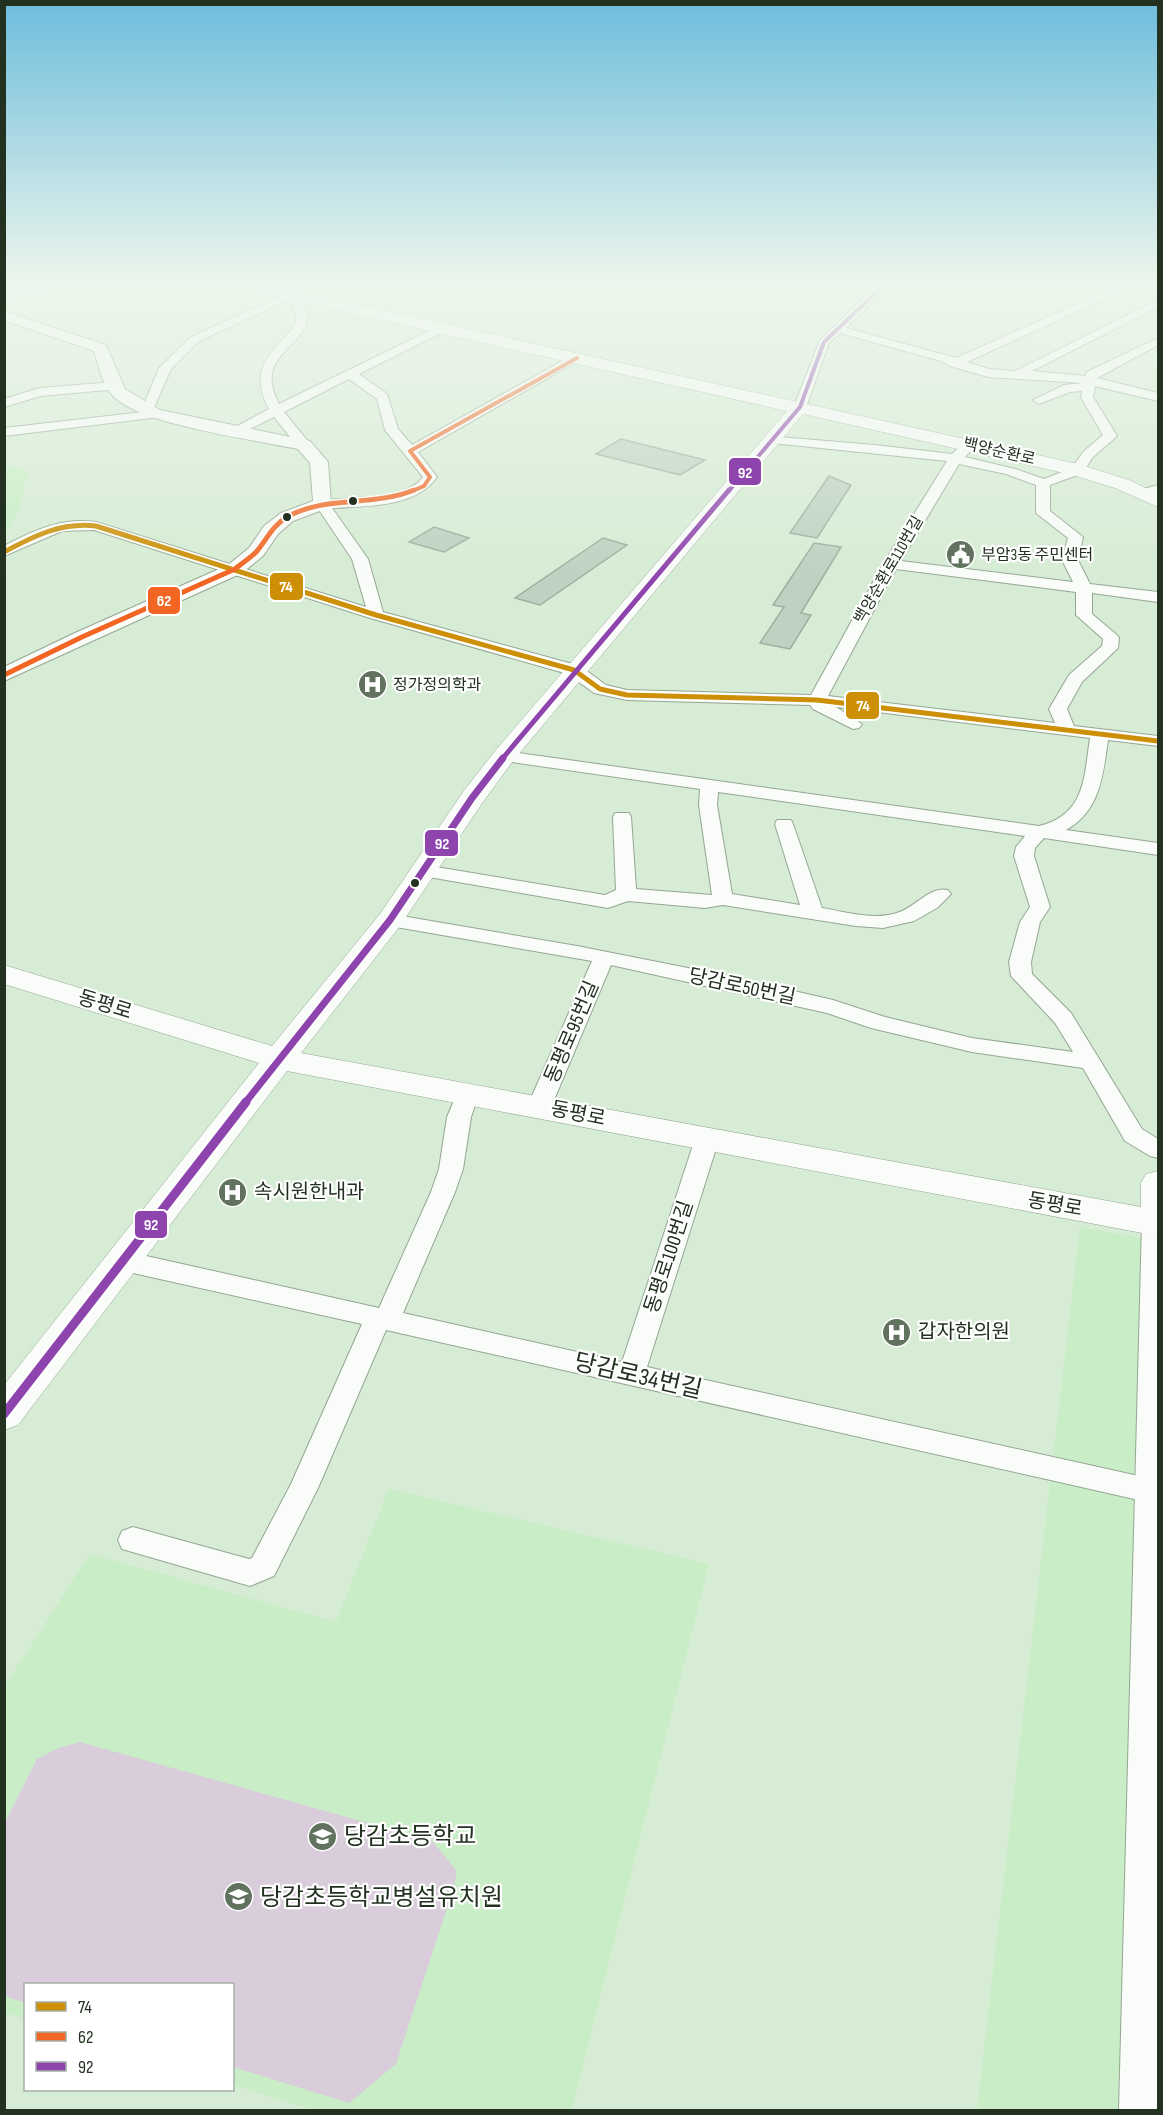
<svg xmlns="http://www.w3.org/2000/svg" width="1163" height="2115" font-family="'Sofia Sans Condensed','Noto Sans KR',sans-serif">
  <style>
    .built { fill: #c9edc6 }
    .green { fill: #d9cddb }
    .building { fill: #bdd2c1; stroke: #9bb0a0; stroke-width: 1.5 }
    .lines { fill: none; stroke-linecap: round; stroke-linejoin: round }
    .minor-casing { stroke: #95a694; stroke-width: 2 }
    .tertiary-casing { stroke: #95a694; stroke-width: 2 }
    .secondary-casing { stroke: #95a694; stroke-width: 1 }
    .minor { fill: #f9fcf9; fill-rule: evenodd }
    .tertiary { fill: #f9fcf9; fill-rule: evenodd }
    .secondary { fill: #f9fcf9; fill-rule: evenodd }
    .bus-1-casing { stroke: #fff; stroke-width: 8 }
    .bus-2-far1-casing { stroke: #fff; stroke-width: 6 }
    .bus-2-casing { stroke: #fff; stroke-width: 8 }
    .bus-3-far3-casing { stroke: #fff; stroke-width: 6 }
    .bus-3-far2-casing { stroke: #fff; stroke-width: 8 }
    .bus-3-far1-casing { stroke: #fff; stroke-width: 10 }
    .bus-3-casing { stroke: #fff; stroke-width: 14 }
    .bus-1 { stroke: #cc8f06; stroke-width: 5 }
    .bus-2-far1 { stroke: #f26522; stroke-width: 4 }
    .bus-2 { stroke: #f26522; stroke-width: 5 }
    .bus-3-far3 { stroke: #8e44ad; stroke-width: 4 }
    .bus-3-far2 { stroke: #8e44ad; stroke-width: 5 }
    .bus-3-far1 { stroke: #8e44ad; stroke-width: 7 }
    .bus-3 { stroke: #8e44ad; stroke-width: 9 }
    .bus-dot { fill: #223120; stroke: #fff; stroke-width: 2 }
    .labels { text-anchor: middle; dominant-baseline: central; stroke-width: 4.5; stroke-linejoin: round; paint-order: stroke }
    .far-street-label { font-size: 16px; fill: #223120; stroke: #fff }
    .far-poi-label { font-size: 16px; fill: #223120; stroke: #fff; text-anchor: start }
    .street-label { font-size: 20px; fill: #223120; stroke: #fff }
    .poi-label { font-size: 20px; fill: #223120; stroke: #fff; text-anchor: start }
    .near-street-label { font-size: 24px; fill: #223120; stroke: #fff }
    .near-poi-label { font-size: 24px; fill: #223120; stroke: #fff; text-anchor: start }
    .line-badge { stroke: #fff; stroke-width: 2 }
    .badge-label { font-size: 16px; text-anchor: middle; font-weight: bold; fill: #fff }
  </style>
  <rect width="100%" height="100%" fill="#d6ecd4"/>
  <!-- built -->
  <path class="built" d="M14,466L28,472L19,510L5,535V467Z
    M1080,1227L1158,1241V2110H977Z
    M389,1489L709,1564L572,2110H313L233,2085L232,1984H26L25,2019L5,2012L4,1687L90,1554L336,1622Z"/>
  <!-- green -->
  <path class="green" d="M80,1742L432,1841L457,1871L453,1890L396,2064L349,2103L233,2067L232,1984H26L25,2003L5,1996V1822L37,1759L58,1748Z"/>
  <!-- building -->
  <path class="building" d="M621,439L705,460L680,475L596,454Z
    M829,476L851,485L817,538L790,533Z
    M434,527L469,538L444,552L409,542Z
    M603,538L627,545L540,605L515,598Z
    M814,543L841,547L801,613L811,615L790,649L760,643L784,607L773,605Z"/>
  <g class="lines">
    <defs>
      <path id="minor" d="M283,283H294C296,294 308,308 307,318C304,350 253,354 279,404L439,326H447V330L359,374L387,394L398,429L412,445L573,355H581L583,358L418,452L437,477C416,508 365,506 332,508L368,559L383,612L580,666L606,685L627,690L811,695L883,564L947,461L772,443L767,442L765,439L767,436L875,445L952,454L964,442L969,441L976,445L965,457L1015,469L1044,479L1072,468L1083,452L1103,435L1081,397L1082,391L1070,392L1039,404L1033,400L1064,385L1083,383L988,377L950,366L941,361L840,333L829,343L806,407L800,411L796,410L794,407L820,340L879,283H891L846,328L956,358L1124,283H1139L967,362L989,369L1015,371L1158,300V307L1032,371L1085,376L1087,372L1158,338V345L1097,378L1158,393V401L1095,386L1093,397L1117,436L1092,458L1083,473L1050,485V511L1083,537L1078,560L1090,584L1158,592V602L1092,593V614L1117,635L1119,638L1118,648L1082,682L1067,709L1074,726L1158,736V746L1108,740C1103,776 1100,811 1066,830L1158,843V855L1044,838L1035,848L1034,856L1050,907L1040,922L1031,962L1032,974L1071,1013L1142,1129L1158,1139V1158L1150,1156L1125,1141L1083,1068L972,1052L871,1028L827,1013L611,965L551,1107L547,1113L539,1115L531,1113L527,1107L592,961L390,926L383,924L380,920L383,916L390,914L577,946L723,975L833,1000L885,1017L972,1038L1073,1052L1055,1023L1011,976L1009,962L1020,922L1030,907L1014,856L1016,847L1025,836L718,792L717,805L732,894L800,905L775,824L777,820H791L793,824L822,908C846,912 879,922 902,911C918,904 931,886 948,890L951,894L937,908L914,921L883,928L856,926L723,905L705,908L628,901L608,908L417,875L414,871L417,867L424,865L605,895L616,890L613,817L615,813H629L631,817L636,889L712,895L699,805L700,789L504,761L498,760L495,756L498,752L504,751L1039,826C1085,815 1084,778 1090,738L836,707L862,724L859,728L853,729L813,709L810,705L627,700L594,693L568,674L370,618L94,530L62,531L4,556V546C34,530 62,517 96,522L366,607L352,559L315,504L322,500C348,498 408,500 423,477L385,430L377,399L349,379L284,412L311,445L304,449L299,448L274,417L240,434L235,435L228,431L269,409C238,352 303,340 296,313C294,309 291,304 289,300L199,341L171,369L153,410L160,411L161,414L160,417L4,436V428L143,412L142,409L159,368L191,337L285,294ZM959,464L1006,474L1036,485V513L1068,538L1062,560L1073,582L901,561ZM896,569L1076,592V615L1103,639L1102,646L1069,675L1049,709L1055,723L828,696Z
        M1149,283H1158V287L1150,285Z
        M114,382L118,383L120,386L118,389L41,396L4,407V399L40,388Z
        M1158,485V493L1145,497L1138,493L1140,490Z
        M467,1086L475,1089L479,1094L471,1117L463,1169L455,1192L403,1313L622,1362L695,1139L699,1133L707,1131L715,1133L719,1139L647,1367L1152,1479L1158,1481V1501L1152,1503L386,1330L318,1488L274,1576L250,1586L122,1549L118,1540L122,1531L133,1527L249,1559L252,1558L291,1484L362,1324L124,1271L115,1268L111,1261L115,1254L124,1251L379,1308L431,1192L439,1169L447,1117L459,1089Z"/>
      <path id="tertiary" d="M4,311L106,345L125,389L160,410L310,441L328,462L331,504L328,508L293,521L278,534L263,556L242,573L4,681V667L75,633L228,565L249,548L264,526L281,513L313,501L310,463L298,449C256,440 142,425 114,397C102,385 99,366 94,351L4,320Z
        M1158,1211V2110H1119L1142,1223L1147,1215Z"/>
      <path id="secondary" d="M46,283H72L70,286L4,305V295Z
        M231,283H260L1078,464L1129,480L1158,494V507L1115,488L1073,475L803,414L513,761L483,802L400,926L301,1053L1141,1207V1183L1146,1174L1158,1171V1236L287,1071L18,1425L4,1430V1385L259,1063L4,984V965L272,1046L380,914L463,792L495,751L787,411L238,288Z"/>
    </defs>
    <!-- minor casing -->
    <use href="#minor" class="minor-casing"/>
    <!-- tertiary casing -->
    <use href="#tertiary" class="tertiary-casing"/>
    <!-- secondary casing -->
    <use href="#secondary" class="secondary-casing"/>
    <!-- minor -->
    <use href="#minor" class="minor"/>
    <!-- tertiary -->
    <use href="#tertiary" class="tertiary"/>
    <!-- secondary -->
    <use href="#secondary" class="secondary"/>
    <defs>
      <path id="bus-1" d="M4,552C34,536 61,522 96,526L376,615L574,670L600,689L627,695L817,700L1158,741"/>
      <path id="bus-2-far1" d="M410,492L424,486L430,477L410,451L577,358"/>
      <path id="bus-2" d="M4,675L82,637L235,569C242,563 251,558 257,551C267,539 273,525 287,517C326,495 373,507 414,490"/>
      <path id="bus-3-far3" d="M728,492L800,407L824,342L886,283"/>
      <path id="bus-3-far2" d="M502,759L729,490"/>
      <path id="bus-3-far1" d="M245,1103L390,920L472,798L503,758"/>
      <path id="bus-3" d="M4,1414L246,1102"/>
    </defs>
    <!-- bus-1 casing -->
    <use href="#bus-1" class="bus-1-casing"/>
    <!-- bus-2-far1 casing -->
    <use href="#bus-2-far1" class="bus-2-far1-casing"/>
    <!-- bus-2 casing -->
    <use href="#bus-2" class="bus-2-casing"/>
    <!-- bus-3-far3 casing -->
    <use href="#bus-3-far3" class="bus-3-far3-casing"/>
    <!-- bus-3-far2 casing -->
    <use href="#bus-3-far2" class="bus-3-far2-casing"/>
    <!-- bus-3-far1 casing -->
    <use href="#bus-3-far1" class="bus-3-far1-casing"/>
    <!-- bus-3 casing -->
    <use href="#bus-3" class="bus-3-casing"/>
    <!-- bus-1 -->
    <use href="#bus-1" class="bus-1"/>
    <!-- bus-2-far1 -->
    <use href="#bus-2-far1" class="bus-2-far1"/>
    <!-- bus-2 -->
    <use href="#bus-2" class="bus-2"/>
    <!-- bus-3-far3 -->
    <use href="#bus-3-far3" class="bus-3-far3"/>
    <!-- bus-3-far2 -->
    <use href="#bus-3-far2" class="bus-3-far2"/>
    <!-- bus-3-far1 -->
    <use href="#bus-3-far1" class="bus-3-far1"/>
    <!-- bus-3 -->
    <use href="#bus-3" class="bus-3"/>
  </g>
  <!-- sky -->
  <linearGradient id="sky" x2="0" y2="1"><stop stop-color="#6dbddc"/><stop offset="0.49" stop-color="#edf6ec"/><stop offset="1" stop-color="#edf6ec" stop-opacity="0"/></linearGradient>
  <rect width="1163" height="580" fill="url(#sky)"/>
  <!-- icons -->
  <defs>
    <symbol id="civic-disc" viewBox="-11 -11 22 22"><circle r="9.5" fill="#61725f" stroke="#fff"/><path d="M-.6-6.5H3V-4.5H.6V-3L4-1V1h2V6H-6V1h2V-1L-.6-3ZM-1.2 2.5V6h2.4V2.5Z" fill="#fff"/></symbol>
    <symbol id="hospital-disc" viewBox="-11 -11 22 22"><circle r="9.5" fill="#61725f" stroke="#fff"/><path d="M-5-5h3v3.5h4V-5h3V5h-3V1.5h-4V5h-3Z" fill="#fff"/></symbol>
    <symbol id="school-disc" viewBox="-11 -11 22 22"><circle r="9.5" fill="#61725f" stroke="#fff"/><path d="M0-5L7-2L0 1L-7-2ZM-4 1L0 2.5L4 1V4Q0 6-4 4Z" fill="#fff"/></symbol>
  </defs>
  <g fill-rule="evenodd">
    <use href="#civic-disc" x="944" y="538" width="33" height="33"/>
    <use href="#hospital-disc" x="356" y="668" width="33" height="33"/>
    <use href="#hospital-disc" x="216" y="1176" width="33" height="33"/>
    <use href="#hospital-disc" x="880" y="1316" width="33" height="33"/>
    <use href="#school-disc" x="306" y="1820" width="33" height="33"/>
    <use href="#school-disc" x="222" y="1880" width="33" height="33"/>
  </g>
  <!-- markers -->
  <g class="bus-dot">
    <circle cx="353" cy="501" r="5"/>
    <circle cx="287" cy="517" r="5"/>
    <circle cx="415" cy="883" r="5"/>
  </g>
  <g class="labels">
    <!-- far-street labels -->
    <g class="far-street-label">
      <text transform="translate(999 452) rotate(13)">백양순환로</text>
      <text transform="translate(889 570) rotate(-60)">백양순환로110번길</text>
    </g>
    <!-- far-poi labels -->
    <g class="far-poi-label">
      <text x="981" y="555">부암3동 주민센터</text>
      <text x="393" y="685">정가정의학과</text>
    </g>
    <!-- street labels -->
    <g class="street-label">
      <text transform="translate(742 987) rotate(12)">당감로50번길</text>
      <text transform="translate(105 1005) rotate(17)">동평로</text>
      <text transform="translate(572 1032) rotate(-67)">동평로95번길</text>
      <text transform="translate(578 1114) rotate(11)">동평로</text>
      <text transform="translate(1055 1205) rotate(10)">동평로</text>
      <text transform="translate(669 1257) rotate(-72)">동평로100번길</text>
    </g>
    <!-- poi labels -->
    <g class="poi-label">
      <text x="254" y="1192">속시원한내과</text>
      <text x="918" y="1332">갑자한의원</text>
    </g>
    <!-- near-street labels -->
    <g class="near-street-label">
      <text transform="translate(638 1376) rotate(13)">당감로34번길</text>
    </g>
    <!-- near-poi labels -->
    <g class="near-poi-label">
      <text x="344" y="1836">당감초등학교</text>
      <text x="260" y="1897">당감초등학교병설유치원</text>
    </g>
  </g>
  <g class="line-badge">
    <rect x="728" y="457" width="34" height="29" rx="6" fill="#8e44ad"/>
    <rect x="269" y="572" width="35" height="29" rx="6" fill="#cc8f06"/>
    <rect x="147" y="586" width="34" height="29" rx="6" fill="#f26522"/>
    <rect x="845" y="691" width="35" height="29" rx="6" fill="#cc8f06"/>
    <rect x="424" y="829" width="35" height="28" rx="6" fill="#8e44ad"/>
    <rect x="134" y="1210" width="34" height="29" rx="6" fill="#8e44ad"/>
  </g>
  <g class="badge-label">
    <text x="745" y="478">92</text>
    <text x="286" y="592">74</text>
    <text x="164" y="606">62</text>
    <text x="863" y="711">74</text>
    <text x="442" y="849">92</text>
    <text x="151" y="1230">92</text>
  </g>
  <!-- border -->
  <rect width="1163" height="2115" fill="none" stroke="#223120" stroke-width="12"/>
  <!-- legend -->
  <rect x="24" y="1983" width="210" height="108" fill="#ffffff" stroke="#a7ada6" stroke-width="1.5"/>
  <rect x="36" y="2002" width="30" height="9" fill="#cc8f06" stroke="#a7ada6" stroke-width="1.5"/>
  <text x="78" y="2013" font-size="18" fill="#223120">74</text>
  <rect x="36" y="2032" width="30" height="9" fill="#f26522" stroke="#a7ada6" stroke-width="1.5"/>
  <text x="78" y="2043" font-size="18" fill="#223120">62</text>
  <rect x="36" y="2062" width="30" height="9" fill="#8e44ad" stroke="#a7ada6" stroke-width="1.5"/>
  <text x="78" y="2073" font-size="18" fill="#223120">92</text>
</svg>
